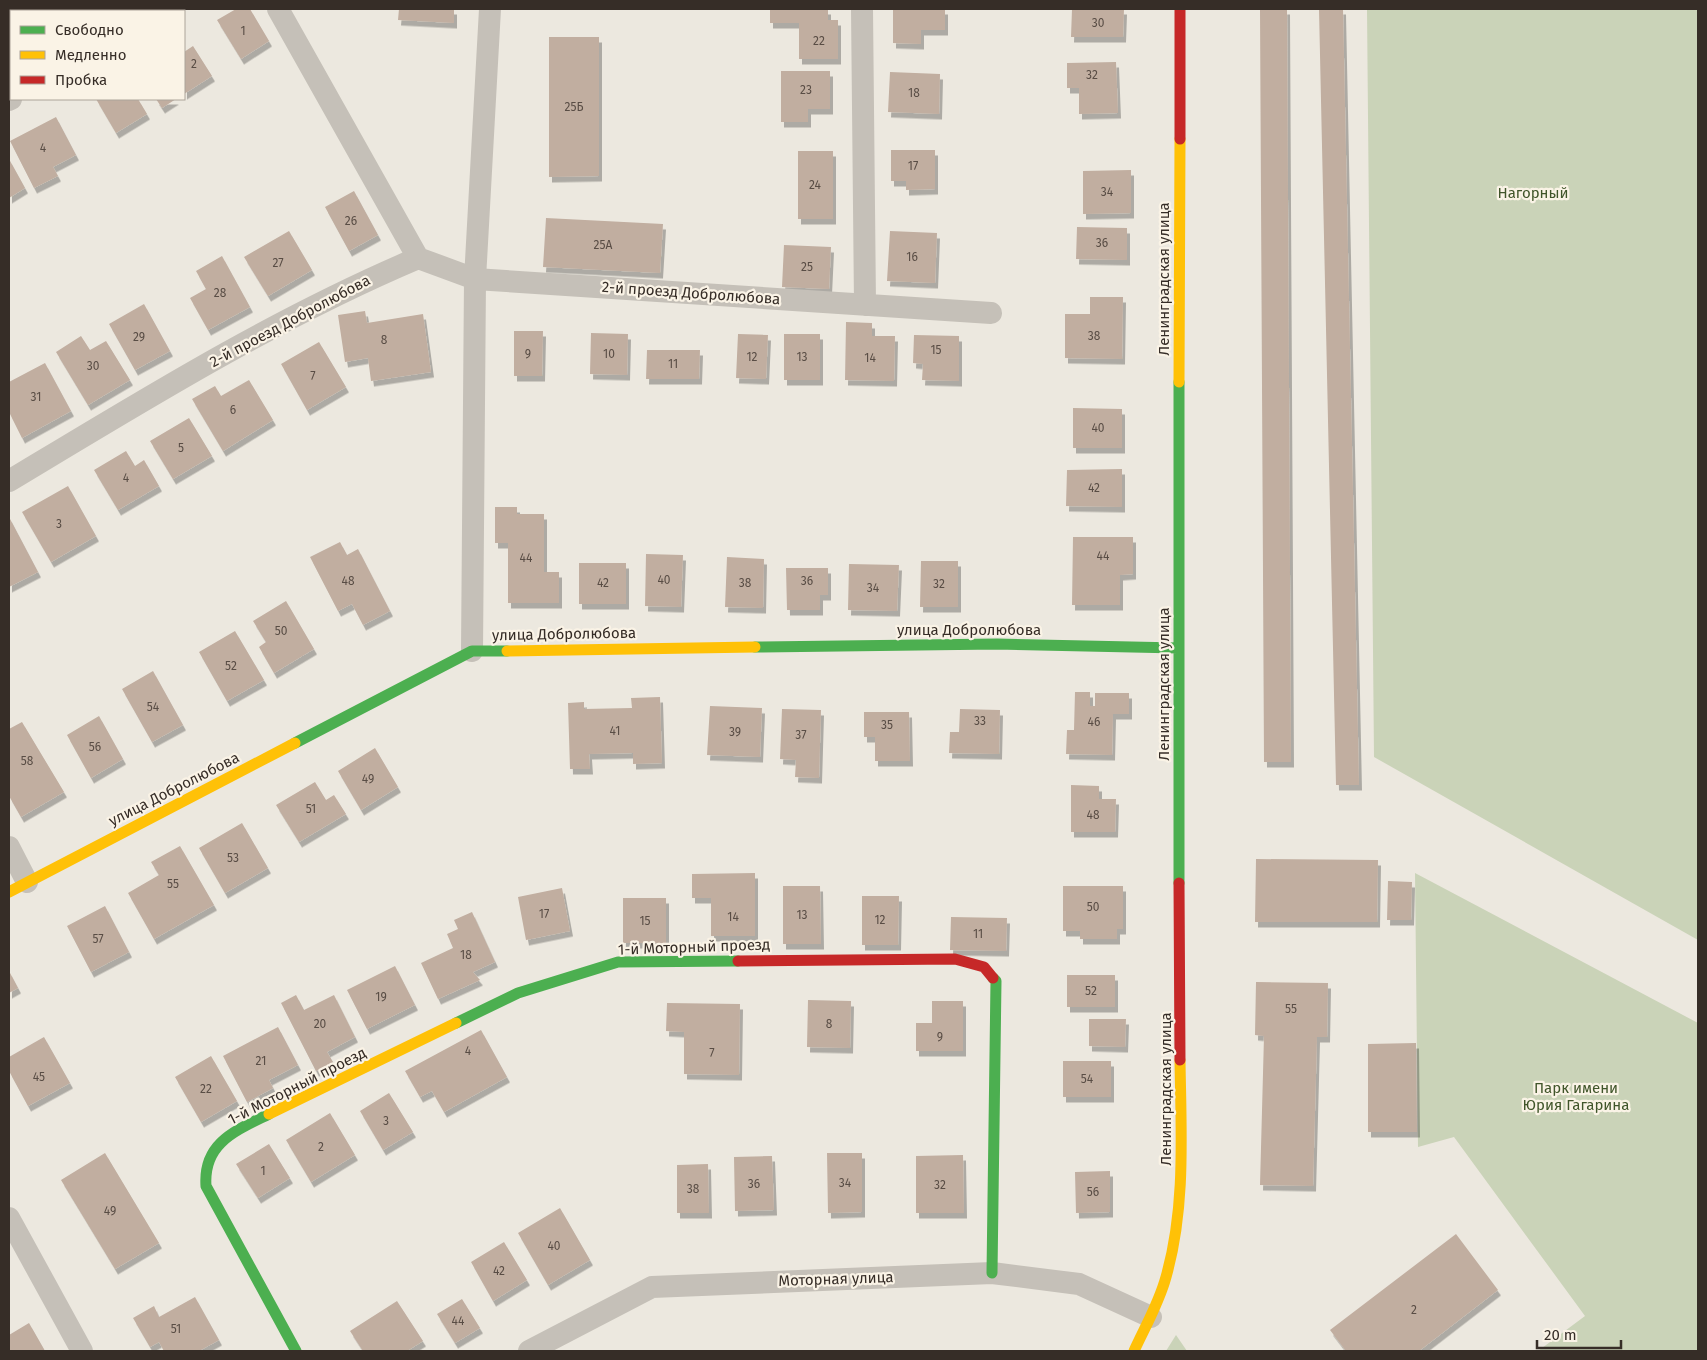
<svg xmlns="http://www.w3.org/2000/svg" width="1707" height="1360" font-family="'Fira Sans',sans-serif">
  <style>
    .green { fill: #cad3b8 }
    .building { fill: #c1aea0; filter: url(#shadow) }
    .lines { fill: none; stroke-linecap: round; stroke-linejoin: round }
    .street { stroke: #c5c0b8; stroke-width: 22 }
    .fast { stroke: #4caf50; stroke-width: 11 }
    .slow { stroke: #ffc107; stroke-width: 11 }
    .jam { stroke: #c62828; stroke-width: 11 }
    .labels { text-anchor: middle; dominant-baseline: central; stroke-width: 4.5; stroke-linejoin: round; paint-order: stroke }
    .number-label { font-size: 12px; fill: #594d45 }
    .park-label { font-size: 15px; fill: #40552a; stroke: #faf3e6 }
    .street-label { font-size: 15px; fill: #362d27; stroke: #faf3e6 }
  </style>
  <defs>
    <filter id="shadow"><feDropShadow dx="3" dy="5.5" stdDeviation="0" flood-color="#0004"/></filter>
  </defs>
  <rect width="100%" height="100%" fill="#ece8df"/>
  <!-- green -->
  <path class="green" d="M1367,9H1698V940L1374,757Z
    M1415,873L1698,1023V1351H1538L1585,1316L1454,1137L1418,1147Z
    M1176,1335L1187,1351H1166Z"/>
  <!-- building -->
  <path class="building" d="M9,9H45L47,11H11V24L9,20Z
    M65,9H109L110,11H66Z
    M236,9H250L269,41L241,59L217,20Z
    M399,9H454V23L398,20Z
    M770,9H828V20H838V59H799V23H770Z
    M893,9H945V30H921V44L893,43Z
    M1072,9H1124L1123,37H1071Z
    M1260,9H1287L1291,762H1264Z
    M1319,9H1343L1359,785H1336Z
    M549,37H599V176L549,177Z
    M193,46L212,76L184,94V52Z
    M1116,62L1118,113L1079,114V88H1067V63Z
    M781,71H830V109H808V122H781Z
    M890,72L940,74L939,114L888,112Z
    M96,99H138L147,114L116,133Z
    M156,99H176L162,108Z
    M56,117L76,155L53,167L58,176L34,188L10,141Z
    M891,150H935V189L906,190V181H891Z
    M798,151H833V219H798Z
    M9,159L25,188L9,198Z
    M1131,170V213L1083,214V171Z
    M354,191L378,235L349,251L325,207Z
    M546,218L663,224L660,273L543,267Z
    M1077,227L1127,228V260L1076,259Z
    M289,231L312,270L268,296L244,257Z
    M890,231L937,233L935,283L887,281Z
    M784,245L831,247L829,289L782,287Z
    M222,256L250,307L208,330L190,298L206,289L196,271Z
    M1090,297H1123L1122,359L1065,358V314H1090Z
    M144,304L170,351L135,370L109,324Z
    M365,311L367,323L423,314L431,372L371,381L368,358L345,362L338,315Z
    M846,322L872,323V336H895L894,381L845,380Z
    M514,331H543L542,376H514Z
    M591,333L628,334L627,375L590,374Z
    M738,334L768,335L766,379L736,378Z
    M784,334H820V380H784Z
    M914,335L959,336V381L922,380L923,364L913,363Z
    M81,336L90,350L106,341L130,380L88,405L56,352Z
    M319,342L346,387L307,410L281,364Z
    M647,350H700L699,379H646Z
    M45,363L71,411L22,438L9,412V382Z
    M249,380L273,420L223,451L192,399L215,386L221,396Z
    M1073,408L1122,409V448H1073Z
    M189,418L212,456L173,479L150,441Z
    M126,451L135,466L144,460L159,486L118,510L94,470Z
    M1122,469V507L1066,506L1067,470Z
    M68,486L96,536L51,562L22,512Z
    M495,507H517V514H544V572H559V603H508V543H495Z
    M9,517L38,572L9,587Z
    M1073,537H1133V574L1120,575V605H1072Z
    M340,542L347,555L358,549L390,611L363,625L352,604L338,611L310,557Z
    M646,554L683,555L681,607L645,606Z
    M727,557L764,559L763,608L725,607Z
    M921,561H958V607H920Z
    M579,563H626V604H579Z
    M849,564L899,565L897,611L848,610Z
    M786,568H828V595H820V610H787Z
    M286,601L314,649L274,673L259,647L266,642L253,621Z
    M235,631L264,680L227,701L199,652Z
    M153,671L183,725L152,742L122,689Z
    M1075,692H1090V706H1095V693H1129V714H1113L1112,755L1066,754L1067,730H1074Z
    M660,697L662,763L633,764V753L589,754L590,769H570L568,703L584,702V709L632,708L631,698Z
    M710,706L762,708L760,757L707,755Z
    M782,709L821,710L819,778L795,777L796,760L780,759Z
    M960,709L1000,710L999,754L949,753L950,732H959Z
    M864,712H909L910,761H875V737H864Z
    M99,716L123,759L91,778L67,735Z
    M22,722L64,792L21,817L9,796V729Z
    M375,748L398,787L361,810L338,771Z
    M315,782L326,800L334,795L346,814L299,842L276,805Z
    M1071,785L1099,786V799H1116L1115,832H1071Z
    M242,823L268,868L225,893L199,848Z
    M180,846L214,905L154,939L128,893L159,875L151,862Z
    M1256,859L1378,860L1377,922H1255Z
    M755,873V936H711V898H692V874Z
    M1388,881L1412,882L1411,920H1387Z
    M783,886H820L821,944H783Z
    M1063,886H1123V929H1117V939H1080V931H1063Z
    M562,888L570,931L526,940L518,897Z
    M862,896H899L898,945H862Z
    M623,898H666V943H623Z
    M105,906L129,952L91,972L67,926Z
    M472,912L495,962L473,972L480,980L438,999L421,963L453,948L447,934L458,929L454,920Z
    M951,917L1007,918L1006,951L950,950Z
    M395,966L415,1005L367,1029L347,990Z
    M9,971L18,988L9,993Z
    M1067,975H1115V1007H1067Z
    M1256,982L1328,983L1327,1037H1317L1313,1186L1260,1185L1264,1036L1255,1035Z
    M296,995L304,1010L334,995L355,1037L327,1052L333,1062L316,1071L281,1003Z
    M808,1000L851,1001L850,1048L807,1047Z
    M932,1001H963V1051H916V1023H932Z
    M667,1003L740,1004L739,1075L684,1074V1032L666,1031Z
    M1089,1019H1126L1125,1047L1089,1046Z
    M278,1027L298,1065L269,1080L273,1088L247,1102L223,1056Z
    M481,1030L507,1077L444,1112L432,1091L420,1097L405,1071Z
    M44,1037L70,1083L28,1106L9,1071V1057Z
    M1416,1043L1417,1132H1368V1044Z
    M211,1056L237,1101L201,1122L175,1077Z
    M1063,1061H1111V1097H1063Z
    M389,1093L413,1132L383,1150L360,1111Z
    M330,1113L355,1155L311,1182L286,1140Z
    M269,1144L290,1178L258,1198L236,1164Z
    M105,1153L159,1243L115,1269L61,1180Z
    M827,1153H862V1212L828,1213Z
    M963,1155L964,1213H916V1156Z
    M772,1156L774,1210L735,1211L734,1157Z
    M708,1164L709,1213H677V1165Z
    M1110,1171V1212L1076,1213L1075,1172Z
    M560,1208L590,1260L548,1285L518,1233Z
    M1456,1234L1498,1290L1419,1351H1346L1330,1330Z
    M504,1242L527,1280L493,1301L471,1262Z
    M195,1297L219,1340L199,1351H164L159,1342L150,1347L133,1318L154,1306L159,1317Z
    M462,1299L480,1328L455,1343L437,1314Z
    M397,1301L423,1341L407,1351H363L350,1331Z
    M29,1323L45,1351H9V1335Z"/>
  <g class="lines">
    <!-- street -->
    <path class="street" d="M278,9L418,258
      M862,9L865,305
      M164,11L168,9
      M9,100L11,99
      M9,481C142,401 274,319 418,258L475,279L991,313
      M472,651L475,279L490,9
      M9,847L27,882
      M9,1218L82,1351
      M529,1351L652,1287L992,1273L1079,1284L1151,1317"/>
    <!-- fast -->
    <path class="fast" d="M1179,382V883
      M755,647L997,644L1178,648
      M295,743L472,651H507
      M456,1023L518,993L618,962L738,961
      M269,1114C235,1131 203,1143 206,1186L296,1351
      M992,1273L996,981L993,978"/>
    <!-- slow -->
    <path class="slow" d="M1179,382L1180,139
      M507,651L755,647
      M9,892L295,743
      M269,1114L456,1023
      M1134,1351C1145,1327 1159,1303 1166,1277C1186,1207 1181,1132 1180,1060"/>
    <!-- jam -->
    <path class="jam" d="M1180,139V9
      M1179,883L1180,1060
      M738,961L955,959L984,967L993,978"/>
  </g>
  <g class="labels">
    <!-- number labels -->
    <g class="number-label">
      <text x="1098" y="23">30</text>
      <text x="243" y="31">1</text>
      <text x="819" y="41">22</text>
      <text x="194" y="64">2</text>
      <text x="1092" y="75">32</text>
      <text x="806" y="90">23</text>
      <text x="914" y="93">18</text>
      <text x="574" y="107">25Б</text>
      <text x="43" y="148">4</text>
      <text x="913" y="166">17</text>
      <text x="815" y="185">24</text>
      <text x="1107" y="192">34</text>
      <text x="351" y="221">26</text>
      <text x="1102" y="243">36</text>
      <text x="603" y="245">25А</text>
      <text x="912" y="257">16</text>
      <text x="278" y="263">27</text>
      <text x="807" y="267">25</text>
      <text x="220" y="293">28</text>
      <text x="1094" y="336">38</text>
      <text x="139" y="337">29</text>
      <text x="384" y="340">8</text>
      <text x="936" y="350">15</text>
      <text x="528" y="354">9</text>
      <text x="609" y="354">10</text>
      <text x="752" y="357">12</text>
      <text x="802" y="357">13</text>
      <text x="870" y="358">14</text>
      <text x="673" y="364">11</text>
      <text x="93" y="366">30</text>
      <text x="313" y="376">7</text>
      <text x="36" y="397">31</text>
      <text x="233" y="410">6</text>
      <text x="1098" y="428">40</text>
      <text x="181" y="448">5</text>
      <text x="126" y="478">4</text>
      <text x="1094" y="488">42</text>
      <text x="59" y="524">3</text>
      <text x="1103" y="556">44</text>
      <text x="526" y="558">44</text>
      <text x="664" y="580">40</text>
      <text x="348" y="581">48</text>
      <text x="807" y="581">36</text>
      <text x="603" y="583">42</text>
      <text x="745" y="583">38</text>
      <text x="939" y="584">32</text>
      <text x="873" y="588">34</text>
      <text x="281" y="631">50</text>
      <text x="231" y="666">52</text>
      <text x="153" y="707">54</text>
      <text x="980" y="721">33</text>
      <text x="1094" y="722">46</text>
      <text x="887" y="725">35</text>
      <text x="615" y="731">41</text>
      <text x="735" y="732">39</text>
      <text x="801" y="735">37</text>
      <text x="95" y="747">56</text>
      <text x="27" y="761">58</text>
      <text x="368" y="779">49</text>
      <text x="311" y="809">51</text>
      <text x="1093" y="815">48</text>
      <text x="233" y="858">53</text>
      <text x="173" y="884">55</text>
      <text x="1093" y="907">50</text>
      <text x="544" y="914">17</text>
      <text x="802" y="915">13</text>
      <text x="733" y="917">14</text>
      <text x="880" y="920">12</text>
      <text x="645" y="921">15</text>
      <text x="978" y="934">11</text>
      <text x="98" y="939">57</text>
      <text x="466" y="955">18</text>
      <text x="1091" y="991">52</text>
      <text x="381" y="997">19</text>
      <text x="1291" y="1009">55</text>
      <text x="320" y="1024">20</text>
      <text x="829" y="1024">8</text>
      <text x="940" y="1037">9</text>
      <text x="468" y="1051">4</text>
      <text x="712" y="1053">7</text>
      <text x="261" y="1061">21</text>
      <text x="39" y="1077">45</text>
      <text x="1087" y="1079">54</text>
      <text x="206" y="1089">22</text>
      <text x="386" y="1121">3</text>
      <text x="321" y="1147">2</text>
      <text x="263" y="1171">1</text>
      <text x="845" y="1183">34</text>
      <text x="754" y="1184">36</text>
      <text x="940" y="1185">32</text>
      <text x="693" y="1189">38</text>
      <text x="1093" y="1192">56</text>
      <text x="110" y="1211">49</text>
      <text x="554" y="1246">40</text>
      <text x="499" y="1271">42</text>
      <text x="1414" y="1310">2</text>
      <text x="458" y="1321">44</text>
      <text x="176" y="1329">51</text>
    </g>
    <!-- park labels -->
    <g class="park-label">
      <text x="1533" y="193">Нагорный</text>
      <text x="1576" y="1088">Парк имени<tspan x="1576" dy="17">Юрия Гагарина</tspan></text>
    </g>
    <!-- street labels -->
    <g class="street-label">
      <text transform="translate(1164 279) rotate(-90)">Ленинградская улица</text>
      <text transform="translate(691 293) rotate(4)">2-й проезд Добролюбова</text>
      <text transform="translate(290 321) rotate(-28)">2-й проезд Добролюбова</text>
      <text x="969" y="630">улица Добролюбова</text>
      <text transform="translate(564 634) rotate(-1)">улица Добролюбова</text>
      <text transform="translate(1164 684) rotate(-90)">Ленинградская улица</text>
      <text transform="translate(174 789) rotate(-27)">улица Добролюбова</text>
      <text transform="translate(694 947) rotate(-2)">1-й Моторный проезд</text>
      <text transform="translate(297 1086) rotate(-27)">1-й Моторный проезд</text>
      <text transform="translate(1166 1089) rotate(-90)">Ленинградская улица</text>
      <text transform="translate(836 1279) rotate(-2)">Моторная улица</text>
    </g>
  </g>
  <!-- border -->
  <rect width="1707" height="1360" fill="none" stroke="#362d27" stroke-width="20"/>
  <!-- legend -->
  <rect x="10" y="10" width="175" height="90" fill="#faf3e6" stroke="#aca49a"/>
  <rect x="20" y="26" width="25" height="8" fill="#4caf50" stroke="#aca49a"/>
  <text x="55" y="35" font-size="15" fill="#362d27">Свободно</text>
  <rect x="20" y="51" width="25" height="8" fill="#ffc107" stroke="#aca49a"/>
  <text x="55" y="60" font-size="15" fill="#362d27">Медленно</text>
  <rect x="20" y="76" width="25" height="8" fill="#c62828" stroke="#aca49a"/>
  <text x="55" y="85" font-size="15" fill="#362d27">Пробка</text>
  <!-- scale -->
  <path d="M1537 1340v8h84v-8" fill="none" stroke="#362d27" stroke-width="2.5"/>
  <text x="1544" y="1340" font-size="15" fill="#362d27" stroke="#faf3e6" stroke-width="4" paint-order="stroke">20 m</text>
</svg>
